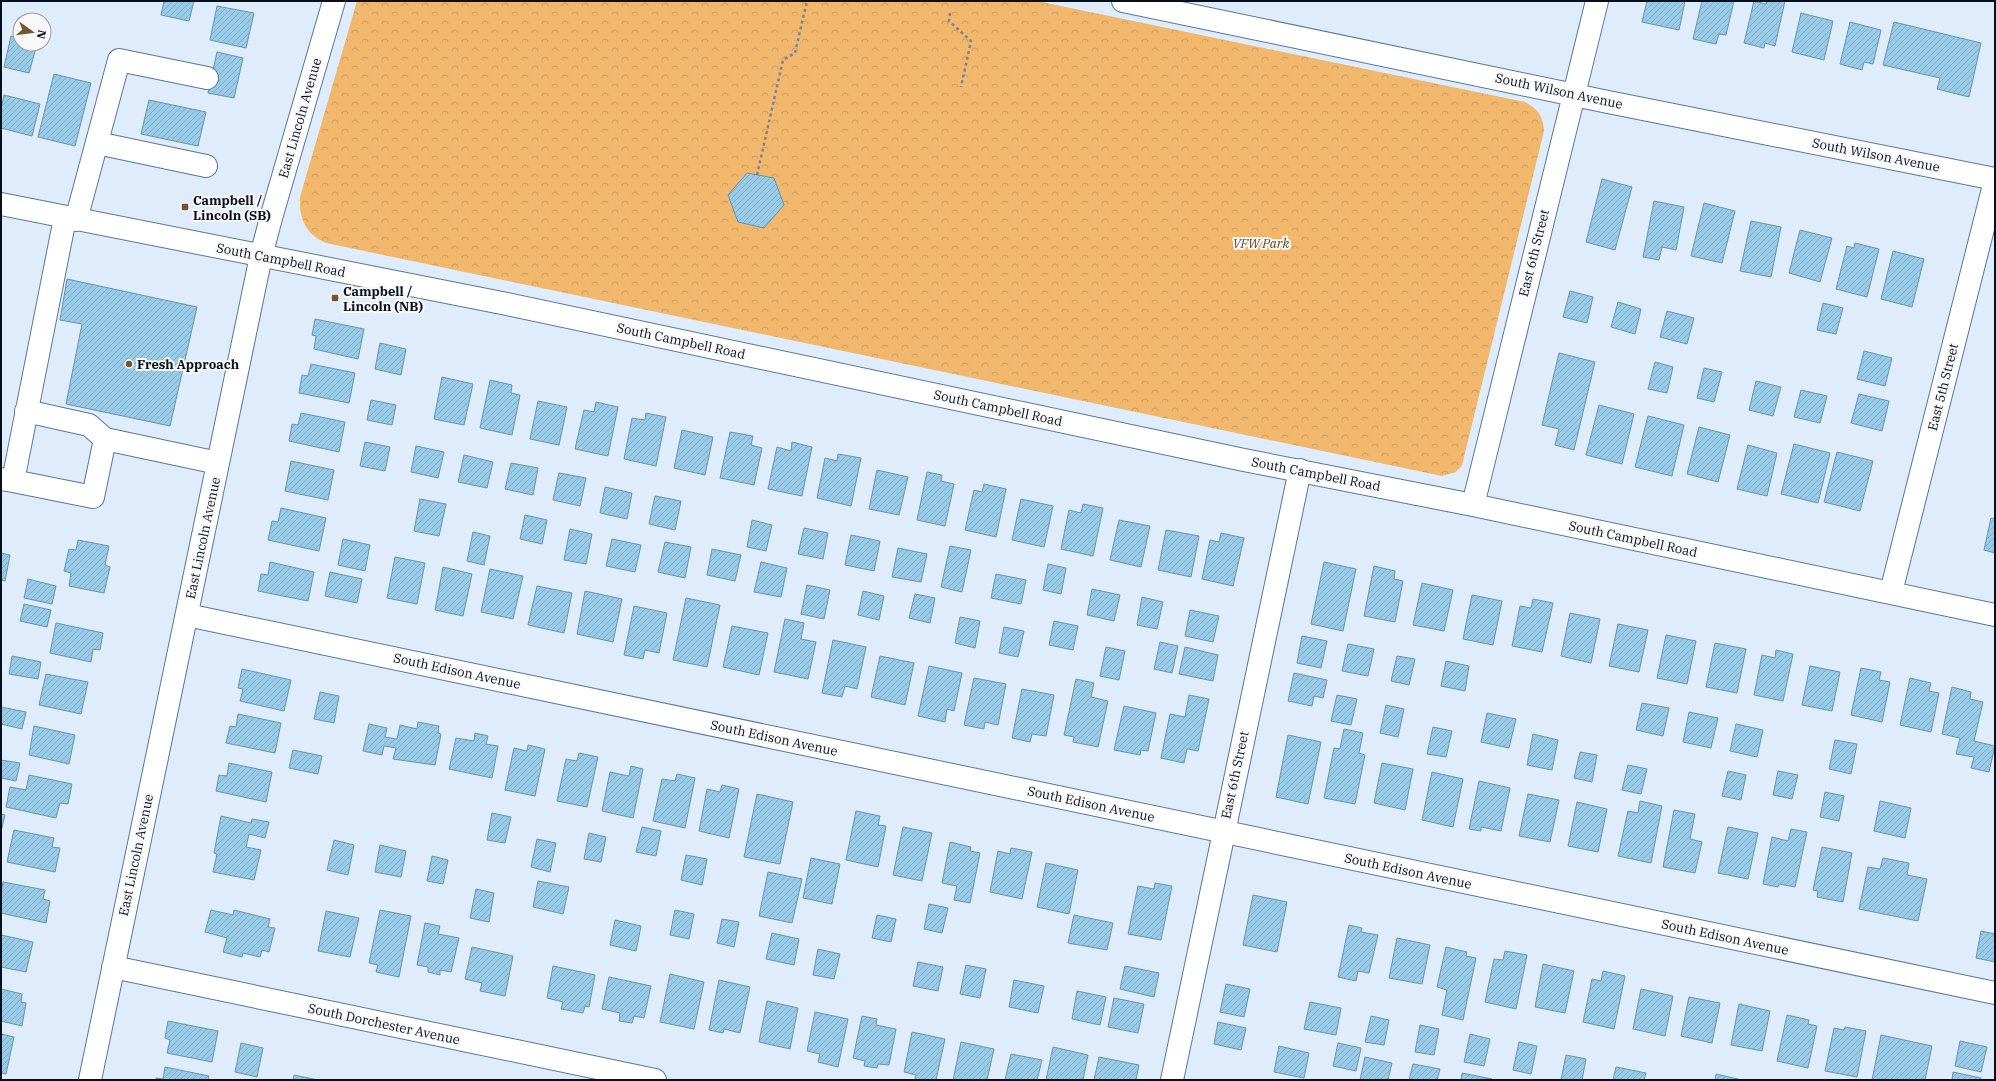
<svg xmlns="http://www.w3.org/2000/svg" width="1996" height="1081" font-family="'IBM Plex Serif',serif">
  <style>
    .forest { fill: url(#forest-crowns) }
    .building { fill: url(#building-hatch); stroke: #6694ae }
    .lines { fill: none; stroke-linecap: round; stroke-linejoin: round }
    .minor-casing { stroke: #5a7799; stroke-width: 24 }
    .path { stroke: #7a8594; stroke-width: 2.5; stroke-dasharray: 3 3; stroke-linecap: butt }
    .minor { stroke: #fff; stroke-width: 22 }
    .poi-dot { fill: #75562b; stroke: #f8f8f8; stroke-width: 1.5 }
    .labels { text-anchor: middle; dominant-baseline: central; stroke-width: 4; stroke-linejoin: round; paint-order: stroke }
    .street-label { font-size: 13px; fill: #06101d; stroke: #f8f8f8 }
    .poi-label { font-size: 13px; font-weight: bold; fill: #06101d; stroke: #f8f8f8; text-anchor: start }
    .park-label { font-size: 13px; font-style: italic; fill: #664920; stroke: #f8f8f8 }
  </style>
  <defs>
    <pattern id="forest-crowns" width="20" height="18" patternUnits="userSpaceOnUse"><rect width="20" height="18" fill="#f1b86d"/><path d="M2 6a3 3 0 1 1 6 0M12 15a3 3 0 1 1 6 0" fill="none" stroke="#cd9d5e"/></pattern>
    <pattern id="building-hatch" width="6" height="6" patternUnits="userSpaceOnUse"><rect width="6" height="6" fill="#9acbe6"/><path d="M-1 1l2-2M0 6l6-6M5 7l2-2" fill="none" stroke="#83adc5"/></pattern>
  </defs>
  <rect width="100%" height="100%" fill="#dfecfc"/>
  <!-- forest -->
  <path class="forest" d="M357,1H1037L1525,102C1538,109 1543,116 1544,131L1462,465L1456,472L1442,476L326,243C305,234 299,218 300,197Z"/>
  <!-- building -->
  <path class="building" d="M164,1H194L189,21L161,15Z
    M1647,1H1685L1679,30L1642,22Z
    M1702,1H1734L1726,35L1719,34L1716,44L1693,39Z
    M1754,1L1766,4L1767,1H1785L1775,46L1765,43L1764,48L1744,43Z
    M217,6L254,13L246,48L210,40Z
    M1801,13L1833,21L1824,60L1792,52Z
    M1850,22L1881,30L1873,64L1864,62L1862,70L1840,64Z
    M1894,22L1981,43L1969,97L1937,89L1940,78L1883,65Z
    M11,36L20,38V44H37L29,73L4,67Z
    M217,52L243,58L234,98L208,93Z
    M54,74L91,83L75,146L38,137Z
    M4,95L40,104L32,136L1,128V109Z
    M149,100L206,112L198,146L141,134Z
    M747,173L774,178L784,205L764,228L738,222L728,195Z
    M1602,179L1632,187L1615,250L1586,242Z
    M1654,201L1684,207L1676,250L1662,247L1659,260L1643,257Z
    M1704,203L1735,211L1722,263L1691,256Z
    M1751,221L1781,227L1771,277L1740,271Z
    M1800,230L1832,238L1820,282L1789,273Z
    M1855,243L1879,249L1867,297L1836,289L1847,246L1854,248Z
    M1893,251L1924,259L1912,307L1881,299Z
    M67,279L197,307L170,426L66,404L82,324L60,320Z
    M1570,291L1593,297L1587,323L1563,317Z
    M1618,302L1641,309L1635,334L1611,327Z
    M1823,303L1843,308L1836,334L1817,330Z
    M1667,311L1694,318L1687,344L1660,337Z
    M315,319L364,329L358,359L314,349L316,336L312,335Z
    M380,343L406,349L401,375L375,369Z
    M1864,351L1892,358L1885,386L1857,379Z
    M1559,353L1595,362L1574,450L1555,445L1559,429L1542,425Z
    M1655,362L1673,367L1667,393L1648,389Z
    M311,364L355,373L349,403L299,393L302,375L308,376Z
    M1704,368L1722,372L1714,402L1697,398Z
    M442,377L473,384L464,425L434,419Z
    M490,380L512,385L511,393L520,395L512,435L480,428Z
    M1756,381L1781,387L1773,416L1749,410Z
    M1801,390L1827,396L1820,423L1794,417Z
    M1859,394L1889,401L1882,431L1851,423Z
    M371,400L396,405L392,425L367,420Z
    M538,401L567,407L559,445L530,439Z
    M596,402L618,407L608,456L575,449L584,410L594,412Z
    M1599,405L1634,414L1622,464L1586,455Z
    M301,413L345,422L339,452L289,441L292,424L298,425Z
    M646,413L666,417L656,466L624,459L632,418L645,420Z
    M1648,416L1684,425L1672,476L1635,467Z
    M1699,427L1730,435L1718,482L1687,474Z
    M682,430L713,437L705,475L674,468Z
    M730,432L753,436L751,445L762,448L754,485L720,478Z
    M365,442L390,447L385,471L360,466Z
    M792,442L812,447L802,496L768,489L777,447L791,451Z
    M1794,444L1830,453L1818,503L1781,494Z
    M1748,445L1777,453L1767,496L1737,489Z
    M416,446L444,452L438,478L411,472Z
    M1837,452L1873,461L1860,511L1824,502Z
    M838,454L861,458L851,506L817,498L825,458L837,461Z
    M464,455L493,462L487,488L458,482Z
    M291,461L334,470L328,500L285,491Z
    M511,463L538,468L533,495L505,489Z
    M877,470L908,477L899,515L869,509Z
    M927,472L942,475L941,481L954,484L945,526L917,520Z
    M559,473L586,478L580,506L553,500Z
    M984,484L1006,489L996,537L965,530L974,490L982,492Z
    M605,487L632,493L627,519L600,513Z
    M655,496L681,501L675,530L649,524Z
    M420,499L446,504L439,536L414,531Z
    M1021,499L1053,506L1044,547L1012,540Z
    M1083,504L1103,508L1093,556L1061,549L1069,510L1081,513Z
    M281,508L326,518L319,551L268,540L272,521L278,522Z
    M525,515L547,520L542,544L520,539Z
    M1991,518L1995,519V553L1984,550Z
    M752,520L772,525L766,551L747,547Z
    M1119,520L1150,526L1141,567L1110,560Z
    M804,528L828,533L823,559L798,554Z
    M570,529L592,534L586,564L564,560Z
    M1166,530L1199,536L1191,577L1158,570Z
    M473,532L490,536L484,565L467,561Z
    M1221,533L1244,538L1233,586L1202,579L1210,540L1219,542Z
    M851,535L880,541L874,571L845,565Z
    M343,539L370,545L365,571L338,565Z
    M612,539L641,545L635,572L606,566Z
    M78,540L109,546L105,565L110,567L104,593L69,586L71,573L64,571L69,549L76,550Z
    M665,542L691,547L685,578L658,572Z
    M950,546L971,550L962,592L941,587Z
    M898,548L927,554L921,582L892,577Z
    M712,549L741,555L735,581L707,575Z
    M1,553L10,555L5,581L1,580Z
    M395,557L425,563L417,604L387,598Z
    M270,562L314,572L308,601L258,591L261,574L268,575Z
    M761,562L787,568L781,597L754,592Z
    M1324,562L1356,569L1343,631L1311,624Z
    M1048,564L1066,568L1061,594L1043,590Z
    M1374,566L1395,571L1394,579L1403,581L1395,622L1364,616Z
    M443,567L472,574L463,616L435,610Z
    M490,569L523,576L513,619L481,612Z
    M330,572L362,579L357,603L325,596Z
    M996,574L1026,580L1021,604L991,598Z
    M28,579L56,586L52,604L24,598Z
    M1422,583L1453,590L1444,631L1413,625Z
    M807,585L830,590L824,619L801,614Z
    M537,586L572,593L564,633L528,625Z
    M1092,589L1120,595L1114,621L1087,615Z
    M585,591L622,599L613,642L577,634Z
    M863,591L884,596L879,620L858,615Z
    M915,594L935,598L930,623L909,618Z
    M1472,595L1502,601L1493,645L1463,639Z
    M1142,597L1163,602L1157,629L1137,625Z
    M686,598L720,605L707,667L673,660Z
    M1533,599L1553,603L1542,652L1512,646L1520,606L1531,608Z
    M24,604L51,610L47,627L20,621Z
    M634,606L667,613L659,653L645,650L643,659L624,655Z
    M1190,610L1219,616L1213,642L1185,636Z
    M1570,613L1600,619L1591,663L1561,656Z
    M960,617L980,621L975,648L955,643Z
    M785,619L804,623L801,639L816,642L808,679L774,672Z
    M1054,621L1078,626L1073,650L1049,645Z
    M56,623L103,633L100,650L93,649L91,662L50,653Z
    M1618,624L1648,630L1639,672L1609,666Z
    M732,626L768,633L759,675L723,667Z
    M1004,627L1024,631L1018,657L999,653Z
    M1666,635L1696,641L1687,684L1657,678Z
    M1302,636L1327,641L1321,668L1297,663Z
    M833,640L866,647L857,689L845,686L842,697L822,693Z
    M1160,642L1178,646L1172,673L1154,669Z
    M1715,643L1746,649L1737,693L1706,687Z
    M1348,644L1374,649L1368,676L1342,671Z
    M1106,647L1125,651L1119,680L1100,676Z
    M1185,647L1218,655L1213,681L1179,674Z
    M1776,650L1793,654L1783,701L1754,695L1762,655L1775,658Z
    M12,656L41,662L38,679L9,674Z
    M880,656L914,663L905,705L871,697Z
    M1397,656L1415,659L1409,685L1391,681Z
    M1446,661L1469,666L1465,691L1441,686Z
    M929,666L962,673L954,711L947,709L945,722L918,716Z
    M1810,666L1840,672L1832,711L1802,705Z
    M1861,668L1881,672L1879,680L1890,682L1882,722L1851,715Z
    M242,669L291,680L284,711L240,701L243,689L238,688Z
    M1294,673L1327,680L1323,698L1314,696L1312,706L1288,701Z
    M46,674L88,682L81,714L39,705Z
    M974,678L1006,684L998,725L985,722L984,729L964,725Z
    M1910,678L1931,683L1929,691L1939,693L1931,732L1900,725Z
    M1076,679L1094,683L1091,697L1108,701L1098,747L1073,742L1074,737L1064,735Z
    M1952,687L1971,692L1970,699L1983,702L1974,741L1995,746L1989,772L1971,768L1974,757L1956,754L1960,738L1942,734Z
    M1022,689L1054,695L1046,736L1032,734L1030,742L1012,738Z
    M320,692L339,696L334,723L314,719Z
    M1189,695L1209,699L1198,751L1187,749L1184,763L1161,758L1170,714L1185,717Z
    M1337,695L1357,699L1351,725L1331,721Z
    M1642,703L1669,708L1663,736L1636,730Z
    M1386,705L1404,709L1398,737L1380,733Z
    M1124,706L1156,713L1148,751L1141,750L1140,755L1114,750Z
    M1,707L26,712L22,729L1,724Z
    M1689,712L1718,718L1711,748L1683,742Z
    M1487,713L1516,719L1509,748L1481,742Z
    M238,714L281,723L275,753L226,743L230,726L236,727Z
    M418,722L439,726L438,733L441,734L435,765L393,759L396,748L384,746L382,755L363,751L369,724L387,728L385,737L397,739L400,725L417,729Z
    M1736,724L1763,730L1757,757L1730,751Z
    M34,726L75,735L69,764L29,755Z
    M1433,727L1452,731L1446,757L1427,754Z
    M1344,729L1363,733L1359,753L1365,755L1355,804L1324,798L1334,748L1340,749Z
    M475,733L488,736L486,744L498,746L492,778L449,769L456,738L474,741Z
    M1533,734L1558,740L1552,770L1527,765Z
    M1288,735L1321,742L1308,804L1276,797Z
    M1835,740L1857,744L1851,774L1829,769Z
    M528,745L545,749L535,796L505,790L514,748L527,751Z
    M293,750L322,756L318,774L289,768Z
    M1580,752L1597,755L1592,782L1574,778Z
    M579,753L598,757L587,807L557,801L566,759L577,761Z
    M1,760L20,763L16,781L1,778Z
    M229,763L272,772L266,802L216,791L219,775L227,776Z
    M1382,763L1413,769L1405,810L1374,803Z
    M1628,765L1647,769L1641,794L1622,790Z
    M631,766L643,769L633,818L602,811L610,772L629,776Z
    M1728,771L1746,775L1741,800L1722,796Z
    M1778,771L1798,775L1792,799L1773,795Z
    M1432,772L1463,779L1453,827L1422,820Z
    M677,774L695,778L685,828L653,821L662,779L675,781Z
    M29,775L72,784L68,804L60,803L56,818L6,807L10,787L26,790Z
    M1479,781L1510,788L1501,831L1481,827V831L1469,829Z
    M722,785L739,789L729,838L699,831L707,789L720,792Z
    M1825,792L1844,796L1839,821L1820,817Z
    M757,794L793,802L780,864L744,857Z
    M1528,794L1559,800L1550,842L1519,836Z
    M1640,801L1662,806L1651,863L1618,856L1628,811L1638,813Z
    M1880,801L1911,808L1905,838L1874,831Z
    M1577,802L1607,809L1598,852L1568,846Z
    M1674,810L1695,814L1690,839L1702,842L1695,873L1663,867Z
    M856,811L880,816L878,825L886,826L878,867L846,860Z
    M492,813L511,817L505,843L487,840Z
    M1,814L5,815L1,832Z
    M221,816L251,823L252,819L269,822L265,838L249,834L246,847L261,850L254,880L213,872L217,854L214,853Z
    M642,827L661,831L656,856L636,852Z
    M903,827L932,833L922,881L893,875Z
    M1728,827L1758,833L1748,879L1718,873Z
    M1791,829L1807,832L1795,887L1779,884L1778,887L1763,884L1772,837L1788,841Z
    M14,830L54,838L52,847L60,848L55,872L7,862Z
    M589,833L606,837L601,862L584,859Z
    M537,839L556,843L550,872L531,867Z
    M334,840L354,845L348,875L327,870Z
    M950,842L971,847L970,851L980,853L970,903L954,900L957,886L942,883Z
    M380,845L406,851L401,877L375,872Z
    M1822,847L1852,853L1843,902L1817,897L1818,891L1813,890Z
    M1011,848L1032,852L1022,899L990,892L998,851L1010,854Z
    M686,855L707,859L702,885L681,880Z
    M432,856L448,860L443,884L427,881Z
    M811,858L840,864L832,904L803,898Z
    M1883,858L1909,863L1907,875L1927,879L1918,921L1859,909L1868,867L1880,869Z
    M1046,863L1078,870L1069,914L1037,907Z
    M768,872L802,879L792,923L759,916Z
    M538,881L569,887L563,914L533,907Z
    M3,882L45,890L43,899L50,901L46,923L1,913V892Z
    M1155,883L1172,886L1161,940L1128,934L1138,886L1154,889Z
    M476,889L494,893L489,922L470,918Z
    M1253,895L1287,902L1277,952L1243,945Z
    M929,904L948,908L942,933L924,929Z
    M211,910L233,915L234,910L270,919L268,927L275,928L269,952L262,950L260,957L243,953L242,957L223,952L227,938L205,932Z
    M380,910L411,916L399,977L376,972L378,965L369,963Z
    M675,910L694,914L689,939L670,935Z
    M326,911L359,918L350,957L318,951Z
    M877,915L896,919L891,942L872,938Z
    M1074,915L1113,923L1107,950L1068,943Z
    M722,919L739,922L734,947L717,943Z
    M615,920L641,926L636,951L610,945Z
    M425,923L440,926L438,934L459,938L451,972L440,970V975L428,972V967L417,965Z
    M1349,925L1362,928L1361,932L1378,935L1369,973L1358,971L1356,981L1338,977Z
    M1981,931L1995,934V962L1976,958Z
    M772,933L799,939L794,965L766,959Z
    M1,935L33,942L26,972L1,967Z
    M1397,938L1430,945L1422,984L1389,978Z
    M472,947L513,956L505,996L480,991L482,983L465,979Z
    M1446,947L1467,952L1466,956L1476,958L1463,1020L1442,1015L1447,990L1437,987Z
    M818,949L840,954L834,979L813,975Z
    M1505,951L1527,955L1516,1009L1485,1002L1494,959L1503,960Z
    M918,962L943,967L938,991L913,986Z
    M1543,964L1574,971L1565,1013L1535,1007Z
    M966,965L986,969L980,998L960,994Z
    M553,966L595,975L589,1007L585,1006L583,1013L561,1009L563,1002L547,998Z
    M1125,966L1159,973L1154,997L1120,989Z
    M1603,971L1625,976L1614,1029L1583,1022L1592,979L1601,981Z
    M670,974L704,982L694,1029L660,1022Z
    M609,977L651,986L644,1018L634,1016L632,1023L619,1021L620,1013L602,1009Z
    M719,980L750,987L740,1033L724,1029L723,1033L709,1030Z
    M1014,980L1044,986L1038,1013L1009,1007Z
    M1226,984L1250,989L1244,1017L1220,1012Z
    M1,989L22,994L21,1002L26,1003L22,1026L1,1021Z
    M1641,989L1673,996L1665,1036L1633,1029Z
    M1077,991L1106,997L1100,1025L1072,1019Z
    M1689,997L1720,1003L1712,1043L1681,1036Z
    M1114,998L1144,1004L1138,1033L1108,1027Z
    M767,1001L798,1008L790,1049L759,1042Z
    M1310,1002L1341,1008L1336,1035L1304,1029Z
    M1739,1004L1770,1011L1762,1051L1731,1045Z
    M815,1012L848,1019L838,1067L818,1062L820,1054L807,1051Z
    M1787,1015L1809,1020L1808,1024L1817,1026L1808,1068L1777,1061Z
    M862,1016L877,1019L876,1025L896,1029L889,1065L878,1064L877,1068L864,1066L865,1061L853,1058Z
    M1371,1016L1389,1020L1384,1045L1365,1042Z
    M168,1021L218,1031L212,1062L167,1053L170,1040L165,1038Z
    M1218,1022L1246,1028L1241,1050L1214,1044Z
    M1420,1025L1439,1029L1434,1055L1415,1052Z
    M1845,1027L1866,1031L1857,1077L1825,1071L1834,1028L1844,1030Z
    M912,1032L945,1039L936,1080H915L916,1075L904,1072Z
    M1,1034L14,1037L6,1074L1,1073Z
    M1470,1034L1490,1039L1484,1066L1464,1062Z
    M1881,1035L1932,1046L1925,1080H1872Z
    M1960,1041L1987,1047L1981,1072L1955,1066Z
    M961,1042L994,1049L987,1080H953Z
    M1519,1042L1537,1046L1531,1074L1513,1070Z
    M241,1043L263,1048L257,1077L235,1072Z
    M1338,1043L1361,1048L1356,1071L1333,1066Z
    M1279,1046L1309,1053L1304,1078L1274,1072Z
    M1053,1047L1088,1055L1083,1080H1046Z
    M1011,1054L1042,1060L1037,1080H1005Z
    M1566,1055L1586,1059L1582,1080H1561Z
    M1099,1057L1139,1065L1136,1080H1094Z
    M1365,1057L1392,1063L1388,1080H1360Z
    M1413,1064L1440,1069L1437,1080H1409Z
    M165,1067L209,1076L208,1080H156V1078L163,1079Z
    M1616,1067L1646,1073L1644,1080H1613Z
    M1953,1072L1981,1078L1980,1080H1952Z
    M1462,1073L1492,1079L1461,1080Z
    M1716,1074L1742,1080H1715Z
    M294,1075L318,1080H293Z"/>
  <g class="lines">
    <defs>
      <path id="minor" d="M1123,1L1608,102L1995,179
        M97,143L206,166
        M1,204L502,303L1244,460L1473,505L1995,615
        M76,220L119,60L207,78
        M26,411L89,425L105,439L218,463
        M1,479L13,481L65,218
        M13,481L93,497L105,439
        M1473,505L1597,1
        M1891,592L1995,181
        M187,615L1995,993
        M113,967L655,1080
        M90,1080L261,256L271,218L334,1
        M1172,1080L1300,470"/>
    </defs>
    <!-- minor casing -->
    <use href="#minor" class="minor-casing"/>
    <!-- path -->
    <path class="path" d="M950,13L949,21L971,41L961,87
      M757,175L783,60L795,53L807,1"/>
    <!-- minor -->
    <use href="#minor" class="minor"/>
  </g>
  <!-- markers -->
  <g class="poi-dot">
    <rect x="181" y="203" width="8" height="8" rx="2"/>
    <rect x="331" y="294" width="8" height="8" rx="2"/>
    <circle cx="129" cy="364" r="4"/>
  </g>
  <g class="labels">
    <!-- street labels -->
    <g class="street-label">
      <text transform="translate(1559 91) rotate(12)">South Wilson Avenue</text>
      <text transform="translate(300 118) rotate(-74)">East Lincoln Avenue</text>
      <text transform="translate(1876 155) rotate(11)">South Wilson Avenue</text>
      <text transform="translate(1534 253) rotate(-76)">East 6th Street</text>
      <text transform="translate(281 260) rotate(11)">South Campbell Road</text>
      <text transform="translate(681 341) rotate(12)">South Campbell Road</text>
      <text transform="translate(1943 387) rotate(-76)">East 5th Street</text>
      <text transform="translate(998 408) rotate(12)">South Campbell Road</text>
      <text transform="translate(1316 474) rotate(11)">South Campbell Road</text>
      <text transform="translate(203 538) rotate(-78)">East Lincoln Avenue</text>
      <text transform="translate(1633 539) rotate(12)">South Campbell Road</text>
      <text transform="translate(457 671) rotate(12)">South Edison Avenue</text>
      <text transform="translate(774 738) rotate(12)">South Edison Avenue</text>
      <text transform="translate(1235 775) rotate(-78)">East 6th Street</text>
      <text transform="translate(1091 804) rotate(12)">South Edison Avenue</text>
      <text transform="translate(136 855) rotate(-78)">East Lincoln Avenue</text>
      <text transform="translate(1408 871) rotate(12)">South Edison Avenue</text>
      <text transform="translate(1725 937) rotate(12)">South Edison Avenue</text>
      <text transform="translate(384 1024) rotate(12)">South Dorchester Avenue</text>
    </g>
    <!-- poi labels -->
    <g class="poi-label">
      <text x="193" y="200">Campbell /<tspan x="193" dy="15">Lincoln (SB)</tspan></text>
      <text x="343" y="291">Campbell /<tspan x="343" dy="15">Lincoln (NB)</tspan></text>
      <text x="137" y="364">Fresh Approach</text>
    </g>
    <!-- park labels -->
    <g class="park-label">
      <text x="1261" y="243">VFW Park</text>
    </g>
  </g>
  <!-- border -->
  <rect width="1996" height="1081" fill="none" stroke="#06101d" stroke-width="4"/>
  <!-- north arrow -->
  <g transform="translate(32 32) rotate(104)"><circle r="19" fill="#f8f8f8" stroke="#979ba0"/>
  <path d="M0-3L7 15L0 10L-7 15Z" fill="#75562b"/>
  <text y="-6" font-size="11" font-weight="bold" text-anchor="middle" fill="#06101d">N</text>
  </g>
</svg>
